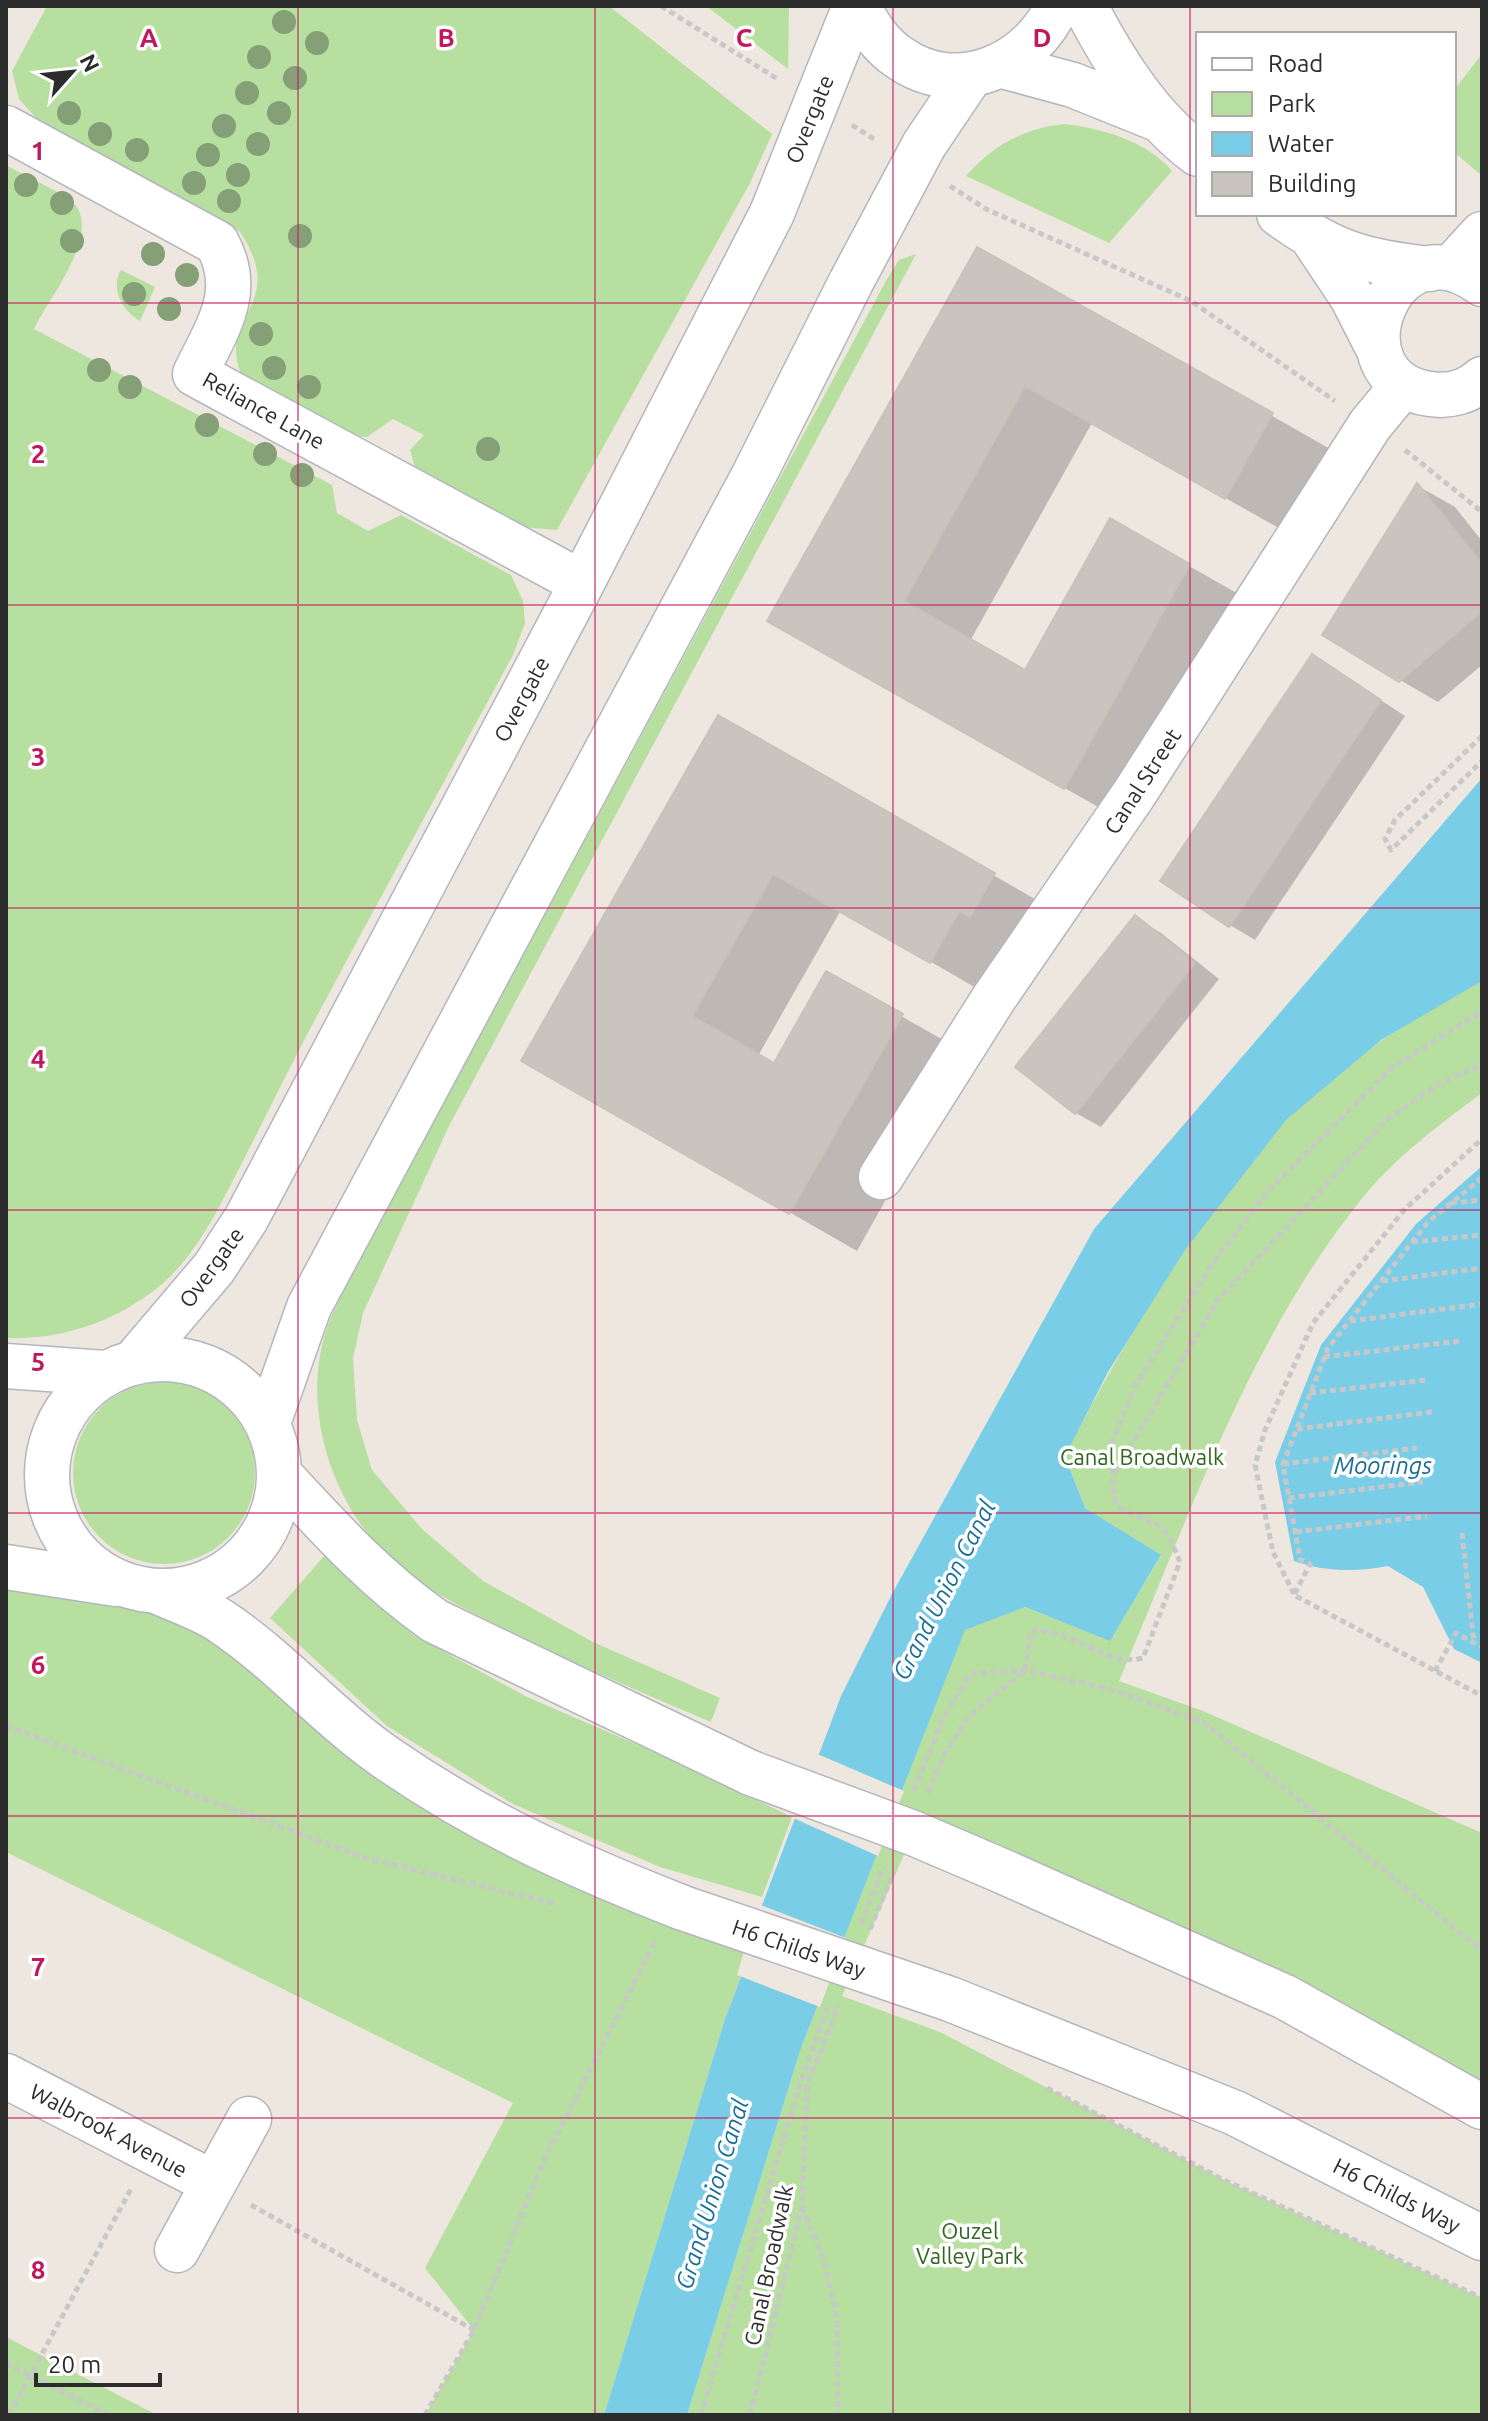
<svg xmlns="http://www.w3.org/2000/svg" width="1488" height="2421" font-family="Ubuntu,sans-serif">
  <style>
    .green { fill: #b7dfa0 }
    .water { fill: #7acde7 }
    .pier { fill: #ede7e0 }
    .shadow { fill: #0003 }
    .building { fill: #c9c5be; stroke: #c8c3b9; stroke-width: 2 }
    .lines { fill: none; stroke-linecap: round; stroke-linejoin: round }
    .minor-casing { stroke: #b3b6bf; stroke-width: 47 }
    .path { stroke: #c8c8c8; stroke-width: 5; stroke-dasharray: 6 4; stroke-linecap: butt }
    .minor { stroke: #fff; stroke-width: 44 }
    .minor-bridge-casing { stroke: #b3b6bf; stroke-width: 47; stroke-linecap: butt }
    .minor-bridge { stroke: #fff; stroke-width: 44 }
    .tree { fill: #85a076 }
    .grid { fill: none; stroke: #c2185b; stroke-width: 2; stroke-opacity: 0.55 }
    .labels { text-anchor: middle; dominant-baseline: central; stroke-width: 7; stroke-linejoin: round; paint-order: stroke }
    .street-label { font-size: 22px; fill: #2c2c2c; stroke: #fff }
    .park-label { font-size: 22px; fill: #306620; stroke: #fff }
    .water-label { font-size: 24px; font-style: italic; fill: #176d96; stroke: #fff }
    .grid-label { font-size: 26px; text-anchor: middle; font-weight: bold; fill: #c2185b; stroke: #fff; stroke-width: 7; stroke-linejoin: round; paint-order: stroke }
  </style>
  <rect width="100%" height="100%" fill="#ede7e0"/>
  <!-- green -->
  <path class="green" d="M47,6H609L772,134L750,183L557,530L521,527L416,471L410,450L424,435L393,419L367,437L353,436L241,374C217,316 289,305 240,232L38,120L19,99L12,71Z
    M706,6H789L788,69Z
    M1482,54V176L1454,152V90Z
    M1064,124C1101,128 1147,141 1172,171L1109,243L966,176C993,145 1023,129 1064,124Z
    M6,165C22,175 66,193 76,206C99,238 48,299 34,329L332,485L337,513L368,531L401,515L511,575L523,601L525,623L513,655C445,781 375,906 308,1033C285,1076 264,1120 242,1163C220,1205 199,1252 162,1284C118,1321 63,1340 6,1338Z
    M916,254L449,1126L363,1313L353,1358L357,1420L372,1470L422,1529L483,1581L593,1642L720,1698L711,1722C651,1697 592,1671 534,1643C490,1621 446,1602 407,1573C336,1519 298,1413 327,1328C331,1315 339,1302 344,1289L887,279L899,260Z
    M121,270L155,287L140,321C122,310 110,288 121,270Z
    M1482,981V1093C1439,1125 1394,1158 1360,1201C1248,1341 1189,1518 1119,1681L1203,1711L1482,1833V2107L913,1834L842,1996L940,2032L1224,2180L1482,2298V2415H687L801,2048L965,1629L1024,1607L1110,1640L1161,1556L1085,1508L1065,1455C1126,1338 1195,1220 1285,1121C1339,1061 1412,1020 1482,981Z
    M73 1473a91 91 0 1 1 182 0a91 91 0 1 1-182 0Z
    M325,1555L412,1634L527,1697L689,1767L792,1817L762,1897L660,1867L513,1804L387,1726L270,1618Z
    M6,1567L126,1585L329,1713L748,1931L743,1972L725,2019L604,2415H425L474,2330L425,2268L513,2103L6,1852Z
    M6,2337L157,2415H6Z"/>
  <!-- water -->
  <path class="water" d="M1482,778V981L1381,1040L1286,1120L1185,1250L1108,1372L1065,1456L1085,1508L1161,1555L1110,1641L1025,1607L965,1630L801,2048L687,2415H604L725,2019L743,1972L753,1929L841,1696L892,1594L1094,1229Z
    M1482,1166V1663L1454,1649L1423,1587L1388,1566C1355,1572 1326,1572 1294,1561L1275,1462L1321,1345L1416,1224Z"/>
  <!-- pier -->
  <path class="pier" d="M815,1753L904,1791L878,1856L791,1817Z
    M758,1904L846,1938L820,2007L737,1975Z"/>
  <!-- shadow -->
  <path class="shadow" d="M978,249L1339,454L1293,536L1092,423L970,641L1025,672L1110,521L1256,604L1132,826L836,659Z
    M1418,486L1455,507L1482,541V665L1438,702L1400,680Z
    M1313,656L1405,716L1255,940L1230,925Z
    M719,718L1061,914L997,1000L841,910L758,1056L775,1066L827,974L968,1054L857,1251L524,1060Z
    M1136,918L1161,933L1219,979L1101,1127L1076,1113Z"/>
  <!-- building -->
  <path class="building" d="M977,247L1273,413L1225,499L1025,386L904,601L1025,670L1110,518L1190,564L1064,789L767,621Z
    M1417,483L1482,564V611L1399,682L1322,635Z
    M1312,654L1381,700L1229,927L1160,881Z
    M718,715L995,873L970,917L959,911L930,963L773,874L692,1016L774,1063L826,971L903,1014L789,1214L521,1061Z
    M1135,915L1195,963L1075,1114L1015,1067Z"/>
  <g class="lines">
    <defs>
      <path id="minor" d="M858,6C869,27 880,45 900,58C957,98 1031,65 1057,6
        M1085,6C1113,60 1149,118 1198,154
        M1003,66L1073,85L1160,120
        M826,78L855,6
        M6,128L217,243C244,292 217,328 195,374L582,583
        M924,145L971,75
        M1279,214C1332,253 1365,262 1430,269
        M1314,240L1352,297L1379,350
        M1451,268L1482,234
        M1482,284C1390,215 1329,380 1430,394C1449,397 1468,392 1482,379
        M881,1177L994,998L1134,794L1370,425L1403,385
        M47 1475a116 116 0 1 1 232 0a116 116 0 1 1-232 0Z
        M135,1361L214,1268L246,1219L582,583L772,213
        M6,1366L105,1373
        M268,1423L309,1307L755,473L851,282
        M280,1475C329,1528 375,1579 435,1621L751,1773
        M6,1567L116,1584
        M156,1591C178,1601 203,1609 222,1622C283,1663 330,1720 391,1761C486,1826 576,1866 683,1908
        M1002,1871L1285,1997L1482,2107
        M950,1999L1235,2113L1482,2238
        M6,2076L213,2183
        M177,2250L249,2119"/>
    </defs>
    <!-- minor casing -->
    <use href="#minor" class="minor-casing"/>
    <!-- path -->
    <path class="path" d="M661,6L779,80
      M852,125L877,141
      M950,186L986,209L1191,301L1335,401
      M1405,450L1482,512
      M1482,736L1395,820L1385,839L1391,850L1482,761
      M1482,1178L1429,1221L1328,1348L1283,1464L1300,1559L1310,1564L1294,1595L1482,1696
      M1451,1203L1482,1200
      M1412,1242L1482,1235
      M1382,1281L1482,1268
      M1350,1321L1482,1304
      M1324,1357L1460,1341
      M1310,1393L1427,1380
      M1297,1429L1432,1412
      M1283,1464L1417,1448
      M1114,1473L1109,1450L1134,1388L1210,1267L1268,1191L1394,1066L1482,1011
      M1289,1498L1423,1482
      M1296,1532L1427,1516
      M1462,1533L1474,1643
      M1294,1594L1273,1552L1255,1465L1265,1430L1313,1323L1405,1209L1482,1139
      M1435,1671L1456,1633L1482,1647
      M6,1726L366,1858L556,1904
      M914,1790L945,1714L970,1674L1025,1670L1117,1691L1205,1723L1482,1951
      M928,1793L945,1753L968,1717L1025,1670L1031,1631C1073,1627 1104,1668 1143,1658L1180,1562C1176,1553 1172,1541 1166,1533C1144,1507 1106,1525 1114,1474L1218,1300L1389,1118L1440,1083L1482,1065
      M861,1924L884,1866
      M870,1929L894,1872
      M1047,2088L1224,2180L1482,2298
      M251,2205L474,2330
      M802,2207L825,2263L837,2318L838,2415
      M6,2363L108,2415
      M9,2415L131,2189
      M425,2415L474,2330L545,2158L655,1942
      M701,2415L800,2084L829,2004
      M750,2415L802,2206L807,2085L839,2005"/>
    <!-- minor -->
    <use href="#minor" class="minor"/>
    <defs>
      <path id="minor-bridge" d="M772,213L826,78
        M851,282L924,145
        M751,1773L913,1833L1002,1871
        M683,1908L950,1999"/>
    </defs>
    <!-- minor-bridge casing -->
    <use href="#minor-bridge" class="minor-bridge-casing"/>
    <!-- minor-bridge -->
    <use href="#minor-bridge" class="minor-bridge"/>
  </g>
  <!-- trees -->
  <g class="tree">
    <circle cx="284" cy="22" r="12"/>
    <circle cx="317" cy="43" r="12"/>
    <circle cx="259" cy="57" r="12"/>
    <circle cx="295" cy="78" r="12"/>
    <circle cx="247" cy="93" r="12"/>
    <circle cx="69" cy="113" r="12"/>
    <circle cx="279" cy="113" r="12"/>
    <circle cx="224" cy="126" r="12"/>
    <circle cx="100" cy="134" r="12"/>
    <circle cx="258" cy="144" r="12"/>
    <circle cx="137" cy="150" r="12"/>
    <circle cx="208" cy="155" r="12"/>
    <circle cx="238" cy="175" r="12"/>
    <circle cx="194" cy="183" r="12"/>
    <circle cx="26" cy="185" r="12"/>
    <circle cx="229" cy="201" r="12"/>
    <circle cx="62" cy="203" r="12"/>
    <circle cx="300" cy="236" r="12"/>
    <circle cx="72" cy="241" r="12"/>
    <circle cx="153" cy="254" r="12"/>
    <circle cx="187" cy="275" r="12"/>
    <circle cx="134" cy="294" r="12"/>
    <circle cx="169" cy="309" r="12"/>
    <circle cx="261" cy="334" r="12"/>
    <circle cx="274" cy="368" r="12"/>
    <circle cx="99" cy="370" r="12"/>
    <circle cx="130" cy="387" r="12"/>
    <circle cx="309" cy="387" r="12"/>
    <circle cx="207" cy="425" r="12"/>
    <circle cx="488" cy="449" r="12"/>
    <circle cx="265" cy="454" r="12"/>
    <circle cx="302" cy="475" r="12"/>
  </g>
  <!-- grid -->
  <path class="grid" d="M298,6V2415M595,6V2415M893,6V2415M1190,6V2415M6,303H1482M6,605H1482M6,908H1482M6,1210H1482M6,1513H1482M6,1816H1482M6,2118H1482"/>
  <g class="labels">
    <!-- street labels -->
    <g class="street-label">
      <text transform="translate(809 119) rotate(-68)">Overgate</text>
      <text transform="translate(264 410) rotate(29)">Reliance Lane</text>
      <text transform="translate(521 699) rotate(-62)">Overgate</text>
      <text transform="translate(1142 781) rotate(-57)">Canal Street</text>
      <text transform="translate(211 1267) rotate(-54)">Overgate</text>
      <text transform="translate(799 1948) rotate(19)">H6 Childs Way</text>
      <text transform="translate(109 2130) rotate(28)">Walbrook Avenue</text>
      <text transform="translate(1397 2195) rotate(27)">H6 Childs Way</text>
      <text transform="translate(768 2265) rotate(-78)">Canal Broadwalk</text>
    </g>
    <!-- park labels -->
    <g class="park-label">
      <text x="1142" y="1456">Canal Broadwalk</text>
      <text x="970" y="2230">Ouzel<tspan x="970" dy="25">Valley Park</tspan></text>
    </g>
    <!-- water labels -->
    <g class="water-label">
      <text x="1383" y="1465">Moorings</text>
      <text transform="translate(944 1590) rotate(-63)">Grand Union Canal</text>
      <text transform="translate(712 2194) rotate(-73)">Grand Union Canal</text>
    </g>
  </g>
  <g class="grid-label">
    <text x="149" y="47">A</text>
    <text x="446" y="47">B</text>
    <text x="744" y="47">C</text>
    <text x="1042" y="47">D</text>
    <text x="38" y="160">1</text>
    <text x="38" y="463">2</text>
    <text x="38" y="766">3</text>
    <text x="38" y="1068">4</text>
    <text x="38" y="1371">5</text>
    <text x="38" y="1674">6</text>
    <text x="38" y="1976">7</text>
    <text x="38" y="2279">8</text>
  </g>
  <!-- border -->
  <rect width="1488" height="2421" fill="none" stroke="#2c2c2c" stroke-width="16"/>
  <!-- legend -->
  <rect x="1196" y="32" width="260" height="184" fill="#ffffff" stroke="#ababab" stroke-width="2"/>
  <rect x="1212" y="58" width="40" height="12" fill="#ffffff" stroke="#ababab" stroke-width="2"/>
  <text x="1268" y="72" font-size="24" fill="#2c2c2c">Road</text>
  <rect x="1212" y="92" width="40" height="24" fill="#b7dfa0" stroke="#ababab" stroke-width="2"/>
  <text x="1268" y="112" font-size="24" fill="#2c2c2c">Park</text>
  <rect x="1212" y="132" width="40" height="24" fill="#7acde7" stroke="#ababab" stroke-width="2"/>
  <text x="1268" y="152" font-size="24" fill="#2c2c2c">Water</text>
  <rect x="1212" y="172" width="40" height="24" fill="#c9c5be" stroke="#ababab" stroke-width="2"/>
  <text x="1268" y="192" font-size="24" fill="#2c2c2c">Building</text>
  <!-- north arrow -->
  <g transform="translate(72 72) rotate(63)" stroke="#ffffff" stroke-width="6" paint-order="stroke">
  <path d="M0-6L14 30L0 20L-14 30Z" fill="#2c2c2c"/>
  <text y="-12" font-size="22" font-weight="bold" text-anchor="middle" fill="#2c2c2c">N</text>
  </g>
  <!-- scale -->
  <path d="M36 2373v12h124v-12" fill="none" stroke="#2c2c2c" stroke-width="4"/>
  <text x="48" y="2373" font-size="24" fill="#2c2c2c" stroke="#ffffff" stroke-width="6" paint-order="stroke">20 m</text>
</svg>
